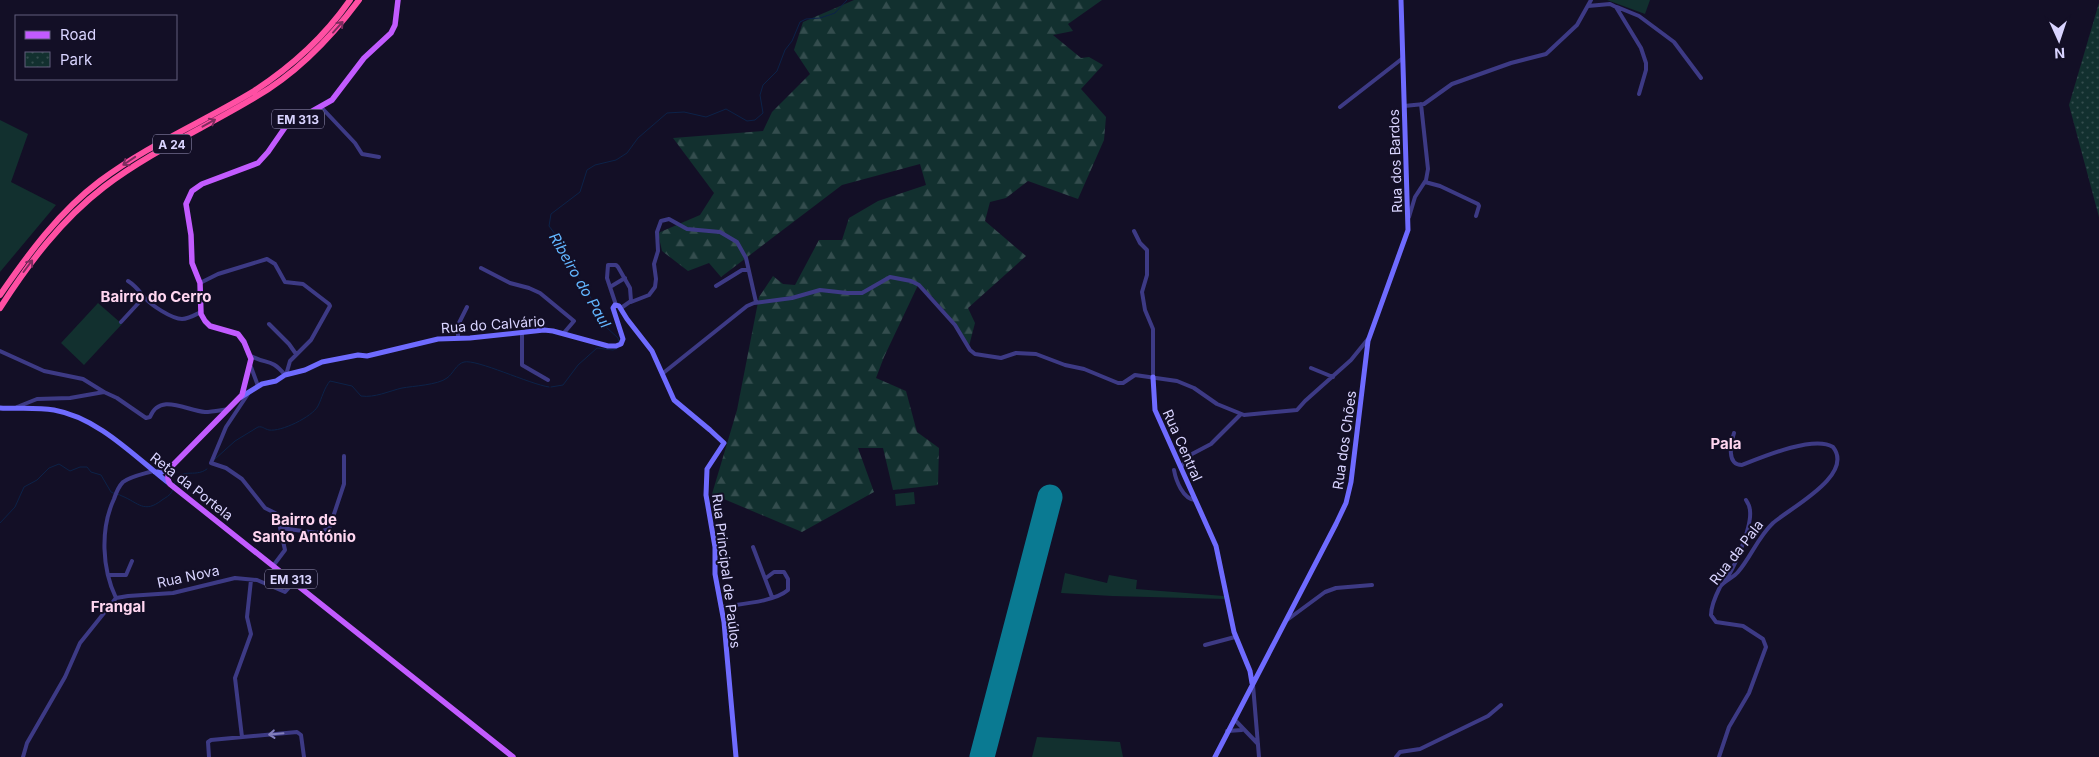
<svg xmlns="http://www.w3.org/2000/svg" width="2099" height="757" font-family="Inter,sans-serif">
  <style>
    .grass { fill: #12302f }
    .forest { fill: url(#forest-firs) }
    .park { fill: url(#park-dots) }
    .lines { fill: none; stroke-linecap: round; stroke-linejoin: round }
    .stream { stroke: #0c2248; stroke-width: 1 }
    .runway { stroke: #0a7a92; stroke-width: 25 }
    .street { stroke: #3d3a85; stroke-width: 4 }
    .secondary { stroke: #6f6bff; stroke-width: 5 }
    .primary { stroke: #c25bff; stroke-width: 5.5 }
    .highway { stroke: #ff4fa3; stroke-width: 6 }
    .oneway { stroke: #7d2c5e }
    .oneway2 { stroke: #837fbc }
    .labels { text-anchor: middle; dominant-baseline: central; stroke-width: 4; stroke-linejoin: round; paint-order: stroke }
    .shield { fill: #130f26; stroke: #9e99be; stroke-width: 1 }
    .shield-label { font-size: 12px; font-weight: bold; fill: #d9d4ff }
    .street-label { font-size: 14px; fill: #d9d4ff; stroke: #130f26 }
    .water-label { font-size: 15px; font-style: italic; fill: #62b6ff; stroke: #130f26 }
    .neighbourhood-label { font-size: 15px; font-weight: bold; fill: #ffd6f0; stroke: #130f26 }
  </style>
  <defs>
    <pattern id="forest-firs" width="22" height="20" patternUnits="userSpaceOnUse" patternTransform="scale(1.25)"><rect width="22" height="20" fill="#12302f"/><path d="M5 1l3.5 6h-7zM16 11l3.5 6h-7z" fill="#344d4e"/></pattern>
    <pattern id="park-dots" width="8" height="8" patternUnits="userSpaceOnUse" patternTransform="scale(1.25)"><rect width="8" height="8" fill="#12302f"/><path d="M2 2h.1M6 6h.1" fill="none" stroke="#344d4e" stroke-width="1.8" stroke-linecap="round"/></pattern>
  </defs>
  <rect width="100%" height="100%" fill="#130f26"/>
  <!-- grass -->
  <path class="grass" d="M1607,0H1650L1645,14Z
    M0,120L28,134L11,182L56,205L0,272Z
    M98,303L122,324L84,365L61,343Z
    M914,492L915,504L896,506L895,494Z
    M1065,573L1107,583L1109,575L1137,580L1136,589L1224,596L1225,599L1112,596L1061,593Z
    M1037,737L1120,742L1123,757H1032Z"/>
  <!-- forest -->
  <path class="forest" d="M854,0H1102L1068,24L1073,31L1053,35L1081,58L1089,57L1103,65L1081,89L1106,117L1104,140L1078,199L1028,181L1006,198L990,202L985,221L1026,256L968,308L975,323L969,346C956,322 938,302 919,283L884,357L876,378L906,391L917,432L939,448L938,485L893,490L883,448H858L874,492L802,532L712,494L737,410L759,297L773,276L783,284L795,285L819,240H842L849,218L878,201L926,185L920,164L842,185L721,277L709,263L688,271L662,251L658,233L700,215L714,193L673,138L763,131L772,112L810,74L794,50L803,22Z"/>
  <!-- park -->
  <path class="park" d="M2099,3V217L2069,105Z"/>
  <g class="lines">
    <!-- stream -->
    <path class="stream" d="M619,342L618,338L606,327L583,283L573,271L561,242L549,226L551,214L580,192L587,170L595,165L616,160L627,153L638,138L667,113L684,112L706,117L726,109L747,121L755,120L763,113L760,95L763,85L777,71L785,50L792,41L800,22L806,19L820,18L835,13L847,0
      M551,387L563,385L578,365L597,348L613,350L618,348
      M215,459L235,441L258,427C263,426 264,429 269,430C281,432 312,417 318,406C322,398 324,388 330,381L352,386L361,396C375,398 389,391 402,388C413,386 438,385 447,378C453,374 456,364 464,362C477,359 529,384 549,387
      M174,485C180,465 194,479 207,469
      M0,523L15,507L24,487L37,480L49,468L59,464L70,471L80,467H87L91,472L101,475L111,492C114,494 119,494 122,496C139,503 144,514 162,500C168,496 171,495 173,489"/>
    <!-- runway -->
    <path class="runway" d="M982,757L1050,497"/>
    <!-- street -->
    <path class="street" d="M1588,6L1610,4L1616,7L1641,48L1646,63V70L1639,94
      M1617,7L1639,16L1674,42L1701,78
      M1404,106L1424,104L1452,84L1511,63L1546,54L1577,25L1591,0
      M321,107L355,143L362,154L379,157
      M1340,107L1403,58
      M1425,182L1440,186L1478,204L1479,206L1476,216
      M1409,217L1415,197L1426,180L1428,169L1421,104
      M1134,231L1140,243L1147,250V275L1142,292L1145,310L1153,329V377
      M481,268L510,283L529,288L540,293L574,321L563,334
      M128,281C136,286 139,291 145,298C151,305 172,319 182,319C188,319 195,315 201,312
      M200,283L218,274L267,259L275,264L285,282L303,284L329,304L330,306L311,340L290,361L286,375
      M716,286L742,270H748
      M610,287L625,278
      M631,302L649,295L655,287L656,279L654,264L658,251L657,232L661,221L669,219L687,229L720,232L737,242L746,258L756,302
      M616,305L607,278L608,265H616L618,267L630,288L631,301L621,308
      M121,322L144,297
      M269,324L289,344L296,354
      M522,333V365L548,380
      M458,338V325L467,307
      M0,351L44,371L83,379L104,392
      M251,356C268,365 271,358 285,375
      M251,367L258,386
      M1311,368L1333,377
      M662,374L747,306L754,303L792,298L820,290L847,293H862L890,277L911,281L919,285L955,325L970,350L975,354L1001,358L1016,353L1036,354L1065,365L1084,369L1118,383H1123L1135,375L1177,381L1194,388L1217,404L1244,415L1297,410L1305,401L1351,360L1368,339
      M248,394L226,427L211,463L226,468L242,479L265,508L277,514L285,550L273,566
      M17,407L37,399L70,398L104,392L117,398L146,418L150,417C160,392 187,411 205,412C213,412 221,410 229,409
      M1181,467L1192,454L1211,444L1241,414
      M1174,470C1176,481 1183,499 1195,500
      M281,528L317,533L329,529L344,484V456
      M753,547L772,597
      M109,575H126L132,561
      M1724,582C1734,570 1752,526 1750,511C1750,507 1748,503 1746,500
      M116,598C102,569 100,529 114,499C116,493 118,487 123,482C131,476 144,474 153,471
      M722,607C740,604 774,602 788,590V579L784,572H774L766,578
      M1287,620L1325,592L1336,588L1372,585
      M1205,645L1235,637
      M1253,685L1259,757
      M1234,719L1258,744
      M1227,731L1242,730
      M242,737L235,678L251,634L247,617L251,580
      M23,757L27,743L65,677L80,643L116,598L128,596L173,593L235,578L257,580L285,592L294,582
      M209,757L208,742L211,740L297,732L301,735L304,757
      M1396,757L1400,752L1420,749L1488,716L1501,705
      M1719,757L1729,727L1749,693L1766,647L1763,639L1743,626L1716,622L1711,615C1711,606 1716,595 1720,587C1724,581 1733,578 1738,572C1751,557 1758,537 1773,523C1790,508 1855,475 1833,447C1814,435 1762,457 1742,465C1726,465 1731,443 1734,433"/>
    <!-- secondary -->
    <path class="secondary" d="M1153,377L1155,410L1216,546L1234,632L1250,671L1252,683
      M241,397L262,384L276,381L285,375L305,370L322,362L358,355L367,356L438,339L470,338L544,330L553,331L608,346H616L621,344L623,339L613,308L615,305L619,306L627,319L652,351L674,400L710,430L724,443L707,469L706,495L715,547V574L724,622L736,757
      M0,408C18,409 36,407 54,410C99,418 135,457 170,484
      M155,472H162L172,466
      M1215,757L1336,524L1346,503L1351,482L1368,341L1408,230L1401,0"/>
    <!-- primary -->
    <path class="primary" d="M398,0L395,25L391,33L364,58L332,100L286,126L268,152L258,163L202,184L192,191L186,204L191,235L192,263L200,283L201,314L205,321L210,326L238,334L244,342L251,359L242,395L172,466C168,472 166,478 170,484L513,757"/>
    <!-- highway -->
    <path class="highway" d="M0,295C29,253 59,212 100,181C148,145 203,122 254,91C291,67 325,36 350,0
      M0,308C29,263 61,220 104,187C150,152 204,128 254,98C296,74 330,39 359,0"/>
  </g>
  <!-- one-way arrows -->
  <defs><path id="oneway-shaft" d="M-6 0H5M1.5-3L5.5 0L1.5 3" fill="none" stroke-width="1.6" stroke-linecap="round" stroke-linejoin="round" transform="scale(1.25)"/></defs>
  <g class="oneway">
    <use href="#oneway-shaft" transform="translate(338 27) rotate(-48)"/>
    <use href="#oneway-shaft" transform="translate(209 123) rotate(-29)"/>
    <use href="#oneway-shaft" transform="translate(129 161) rotate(146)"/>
    <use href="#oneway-shaft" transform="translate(28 266) rotate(-53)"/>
  </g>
  <use class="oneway2" href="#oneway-shaft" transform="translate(276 734) rotate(175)"/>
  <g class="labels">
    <!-- shield labels -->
    <g class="shield">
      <rect x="272" y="109.5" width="52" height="19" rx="4"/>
      <rect x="153" y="134.5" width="38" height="19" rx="4"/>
      <rect x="265" y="569.5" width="52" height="19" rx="4"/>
    </g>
    <g class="shield-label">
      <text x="298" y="119">EM 313</text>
      <text x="172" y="144">A 24</text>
      <text x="291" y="579">EM 313</text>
    </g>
    <!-- street labels -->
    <g class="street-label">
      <text transform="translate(1395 161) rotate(-92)">Rua dos Bardos</text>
      <text transform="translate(493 324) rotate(-4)">Rua do Calvário</text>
      <text transform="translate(1344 440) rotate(-82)">Rua dos Chões</text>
      <text transform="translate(1183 445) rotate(66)">Rua Central</text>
      <text transform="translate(192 486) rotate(38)">Reta da Portela</text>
      <text transform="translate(1736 552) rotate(-52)">Rua da Pala</text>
      <text transform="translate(727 571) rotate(83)">Rua Principal de Paúlos</text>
      <text transform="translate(188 576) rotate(-12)">Rua Nova</text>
    </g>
    <!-- water labels -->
    <g class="water-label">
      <text transform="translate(580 280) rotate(60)">Ribeiro do Paul</text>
    </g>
    <!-- neighbourhood labels -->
    <g class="neighbourhood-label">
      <text x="156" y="296">Bairro do Cerro</text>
      <text x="1726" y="443">Pala</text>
      <text x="304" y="519">Bairro de<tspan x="304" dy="17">Santo António</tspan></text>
      <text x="118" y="606">Frangal</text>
    </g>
  </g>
  <!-- legend -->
  <rect x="15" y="15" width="162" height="65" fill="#130f26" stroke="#625e7d"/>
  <rect x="25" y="31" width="25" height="8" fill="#c25bff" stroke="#625e7d"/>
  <text x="60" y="40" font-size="15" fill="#d9d4ff">Road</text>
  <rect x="25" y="52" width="25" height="15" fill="url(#park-dots)" stroke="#625e7d"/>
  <text x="60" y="65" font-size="15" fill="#d9d4ff">Park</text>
  <!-- north arrow -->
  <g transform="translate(2059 40) rotate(177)" stroke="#130f26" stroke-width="4" paint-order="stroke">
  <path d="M0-4L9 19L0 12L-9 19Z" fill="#d9d4ff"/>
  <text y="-8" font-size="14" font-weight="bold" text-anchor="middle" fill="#d9d4ff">N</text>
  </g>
</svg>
